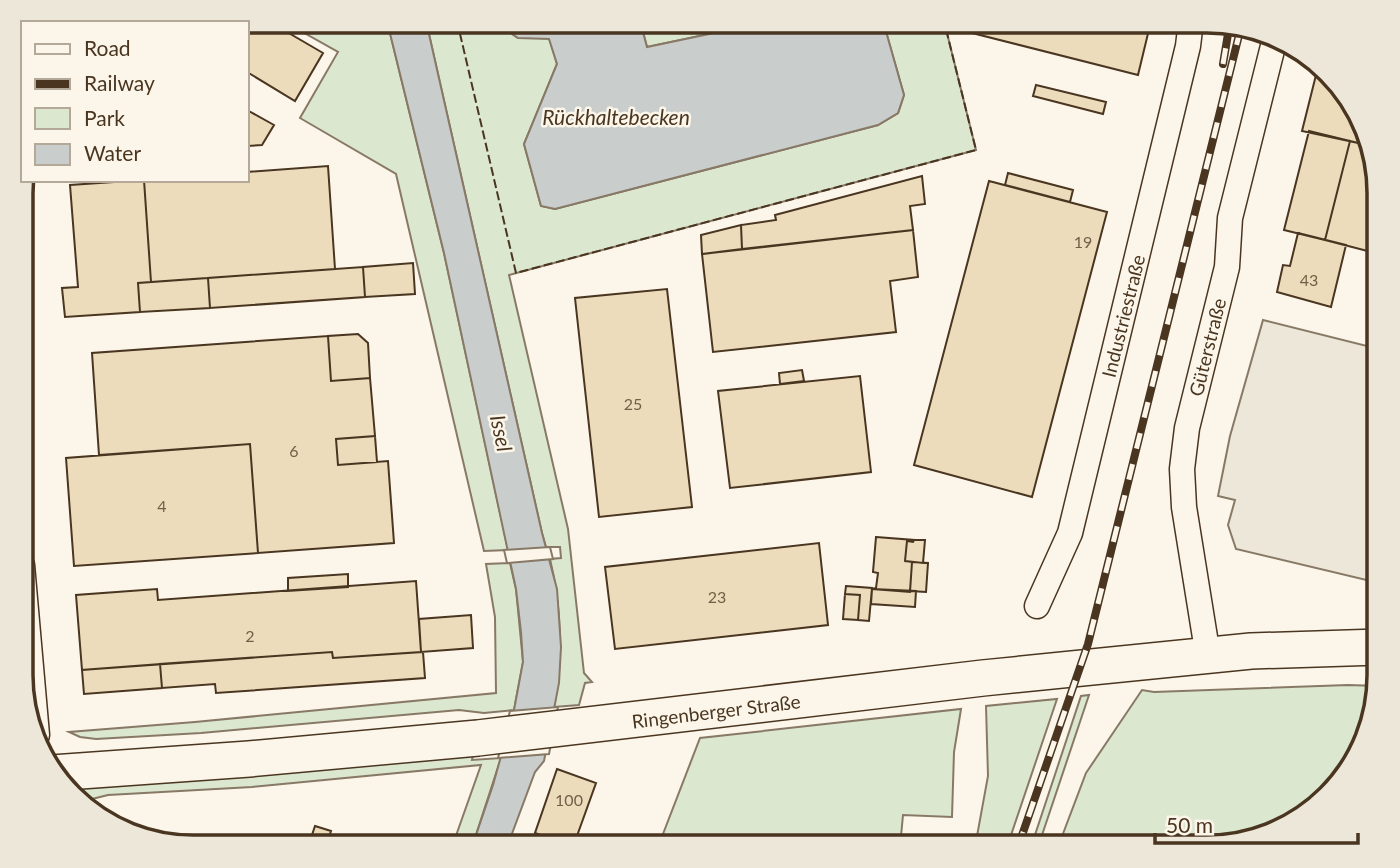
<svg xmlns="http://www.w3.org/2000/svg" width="1400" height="868" font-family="Lato,sans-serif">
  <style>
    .green { fill: #dce7d0; stroke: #887966; stroke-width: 2 }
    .parking { fill: #ede7d9; stroke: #887966; stroke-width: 2 }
    .water { fill: #c9cecd; stroke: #887966; stroke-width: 2 }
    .pier { fill: #fbf6e9; stroke: #887966; stroke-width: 2 }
    .building { fill: #ecdcbc; stroke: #4a3520; stroke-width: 2 }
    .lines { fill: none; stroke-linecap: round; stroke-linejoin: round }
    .minor-casing { stroke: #4a3520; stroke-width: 27 }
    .secondary-casing { stroke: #4a3520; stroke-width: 38 }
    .minor { stroke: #fbf6e9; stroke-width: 24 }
    .secondary { stroke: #fbf6e9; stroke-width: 35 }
    .rail-casing { stroke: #4a3520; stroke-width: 8 }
    .rail { stroke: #fbf6e9; stroke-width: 5; stroke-dasharray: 16; stroke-linecap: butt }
    .fence { stroke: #4a3520; stroke-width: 2; stroke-dasharray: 9 3.5; stroke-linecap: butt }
    .labels { text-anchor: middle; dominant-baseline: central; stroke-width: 5; stroke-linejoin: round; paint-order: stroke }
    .number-label { font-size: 16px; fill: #725f47 }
    .street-label { font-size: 19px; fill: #4a3520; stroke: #fbf6e9 }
    .water-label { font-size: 21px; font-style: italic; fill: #4a3520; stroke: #fbf6e9 }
    .rim { fill: none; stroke: #4a3520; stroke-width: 3.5 }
  </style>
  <rect width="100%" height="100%" fill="#fbf6e9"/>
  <!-- green -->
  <path class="green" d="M283,21H387L444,253L508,550L484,551L396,174L300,118L338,52Z
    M426,21H494L518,38H549L557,64L524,144L541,206L555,209L878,125L898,113L904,95L883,21H944L976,150L509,275L568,529L584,673L592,682L585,683L579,705L554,707C564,662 561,604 550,559L561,558L560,547H546L542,533Z
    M640,21H771L647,47Z
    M510,563L516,589L523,662L514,710L484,713L459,710L201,733L96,739L80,737L69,732L195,722L496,693L495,617L486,564Z
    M1348,685L1378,686L1350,770L1293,824L1217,847H1058L1086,773L1142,690L1154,692Z
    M1089,695L1038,847H1031L1081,696Z
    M1057,699L1007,847H975L988,776L986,706Z
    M961,709L954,752L952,817L903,815L900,847H658L700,738Z
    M474,751L472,760L501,758L472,847H452L481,765L252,787L108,795L88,800L83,804L74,794L93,783Z"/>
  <!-- parking -->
  <path class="parking" d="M1263,320L1379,349V583L1236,549L1228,525L1235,500L1218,496L1230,436Z"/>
  <!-- water -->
  <path class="water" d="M387,21H426L542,533L557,589L561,647L559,683L544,761L535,772L507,847H472L493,785L514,710L523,662L521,632L516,589L444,253Z
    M494,21H640L647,47L771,21H883L904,95L898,113L878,125L555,209L541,206L524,144L557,64L549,39L518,38Z"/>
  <!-- pier -->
  <path class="pier" d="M550,547L553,559L507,563L504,550Z
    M558,707L549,754L498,758L510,711Z"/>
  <!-- building -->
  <path class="building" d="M229,21H268L323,53L295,101L247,72V23H228Z
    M975,21H1151L1138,75L972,33Z
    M1318,67L1356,107L1367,145L1302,131Z
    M1036,85L1106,102L1103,114L1033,96Z
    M247,110L274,125L262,145L247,146Z
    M1309,131L1350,141L1325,240L1284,230Z
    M1350,141L1367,145L1379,182V254L1325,240Z
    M328,166L335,269L151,282L144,180H247V172Z
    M1008,173L1073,190L1070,202L1005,185Z
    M922,176L925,204L910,206L913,230L742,249L741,225L776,220L775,215Z
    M144,180L151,282L138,283L140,312L65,317L62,288L78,287L70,185Z
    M989,181L1107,212L1032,497L914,465Z
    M741,225L742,249L702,254L701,235Z
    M913,230L918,277L890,281L896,332L713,352L702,254Z
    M1298,233L1346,245L1331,307L1277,292L1283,265L1290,266Z
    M413,263L415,294L365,297L363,267Z
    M363,267L365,297L210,308L208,278Z
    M208,278L210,308L140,312L138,283Z
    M667,289L692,507L599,517L575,298Z
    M358,334L368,343L370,378L331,381L328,336Z
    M328,336L331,381L370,378L375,436L336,439L338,465L388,461L394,543L258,553L250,444L99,455L92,353Z
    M802,370L804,381L780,384L779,373Z
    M860,376L871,472L730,488L718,391Z
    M375,436L377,462L338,465L336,439Z
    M250,444L258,553L74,566L66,458Z
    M876,537L914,540L913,542L907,541L905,561L912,562L910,592L872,589L876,588L878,573L873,572Z
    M914,540H925L923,563L905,561L907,541L913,542Z
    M819,543L828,625L615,649L605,567Z
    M912,562L928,563L926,592L910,591Z
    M348,574V587L288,591V578Z
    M416,581L421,652L333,658L332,652L82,670L76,595L157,589L158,600Z
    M846,586L872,588L869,621L858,620L860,595L845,594Z
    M872,589L916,591L915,607L871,604Z
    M845,594L860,595L858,620L843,619Z
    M471,615L473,648L421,652L419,619Z
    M332,652L333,658L423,652L425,678L216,693L215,684L162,688L160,664Z
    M160,664L162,688L84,694L82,670Z
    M557,769L596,783L573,847L535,833Z
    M315,826L331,831L326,847H308Z
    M922,840L950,843V847H921Z"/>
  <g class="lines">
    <defs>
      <path id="minor" d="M22,565L37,735
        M1037,606L1070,533L1188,46L1191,21
        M1208,656L1184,507L1182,469L1187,428L1227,267L1230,218L1274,42"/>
      <path id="secondary" d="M52,773L249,759L478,738L983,678L1251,651L1379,647"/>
    </defs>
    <!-- minor casing -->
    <use href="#minor" class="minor-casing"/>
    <!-- secondary casing -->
    <use href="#secondary" class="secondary-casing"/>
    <!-- minor -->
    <use href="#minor" class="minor"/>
    <!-- secondary -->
    <use href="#secondary" class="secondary"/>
    <defs>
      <path id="rail" d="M1223,64L1229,28
        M1018,847L1088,644L1240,31"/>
    </defs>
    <!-- rail casing -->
    <use href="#rail" class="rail-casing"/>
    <!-- rail -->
    <use href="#rail" class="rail"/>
    <!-- fence -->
    <path class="fence" d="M457,21L516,273L976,150L944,21"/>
  </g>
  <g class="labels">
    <!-- number labels -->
    <g class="number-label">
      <text x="1083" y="241">19</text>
      <text x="1309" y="279">43</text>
      <text x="633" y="403">25</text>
      <text x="294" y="450">6</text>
      <text x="162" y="505">4</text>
      <text x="717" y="596">23</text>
      <text x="250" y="635">2</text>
      <text x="569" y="799">100</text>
    </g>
    <!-- street labels -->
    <g class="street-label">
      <text transform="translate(1123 316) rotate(-76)">Industriestraße</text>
      <text transform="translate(1207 347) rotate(-76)">Güterstraße</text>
      <text transform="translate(716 711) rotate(-7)">Ringenberger Straße</text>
    </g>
    <!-- water labels -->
    <g class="water-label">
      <text x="616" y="116">Rückhaltebecken</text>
      <text transform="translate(502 433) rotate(78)">Issel</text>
    </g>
  </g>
  <!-- crop -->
  <path d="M0 0H1400V868H0ZM193 33H1207A160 160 0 0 1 1367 193V675A160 160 0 0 1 1207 835H193A160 160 0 0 1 33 675V193A160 160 0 0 1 193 33Z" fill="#ede7d9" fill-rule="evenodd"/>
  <path class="rim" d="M193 33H1207A160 160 0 0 1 1367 193V675A160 160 0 0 1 1207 835H193A160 160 0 0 1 33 675V193A160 160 0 0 1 193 33Z"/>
  <!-- legend -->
  <rect x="21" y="21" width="228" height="161" fill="#fbf6e9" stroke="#b4a999" stroke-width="2"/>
  <rect x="35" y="44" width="35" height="10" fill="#fbf6e9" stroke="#b4a999" stroke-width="2"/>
  <text x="84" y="56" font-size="21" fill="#4a3520">Road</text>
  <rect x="35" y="79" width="35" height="10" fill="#4a3520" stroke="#b4a999" stroke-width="2"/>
  <text x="84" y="91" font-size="21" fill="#4a3520">Railway</text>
  <rect x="35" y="108" width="35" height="21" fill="#dce7d0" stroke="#b4a999" stroke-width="2"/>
  <text x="84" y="126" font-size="21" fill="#4a3520">Park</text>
  <rect x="35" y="144" width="35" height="21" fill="#c9cecd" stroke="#b4a999" stroke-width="2"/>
  <text x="84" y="161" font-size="21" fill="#4a3520">Water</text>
  <!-- scale -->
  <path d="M1155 833v10h203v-10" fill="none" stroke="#4a3520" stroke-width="3.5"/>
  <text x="1166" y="833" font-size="21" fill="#4a3520" stroke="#fbf6e9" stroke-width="5" paint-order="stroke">50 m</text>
</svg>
